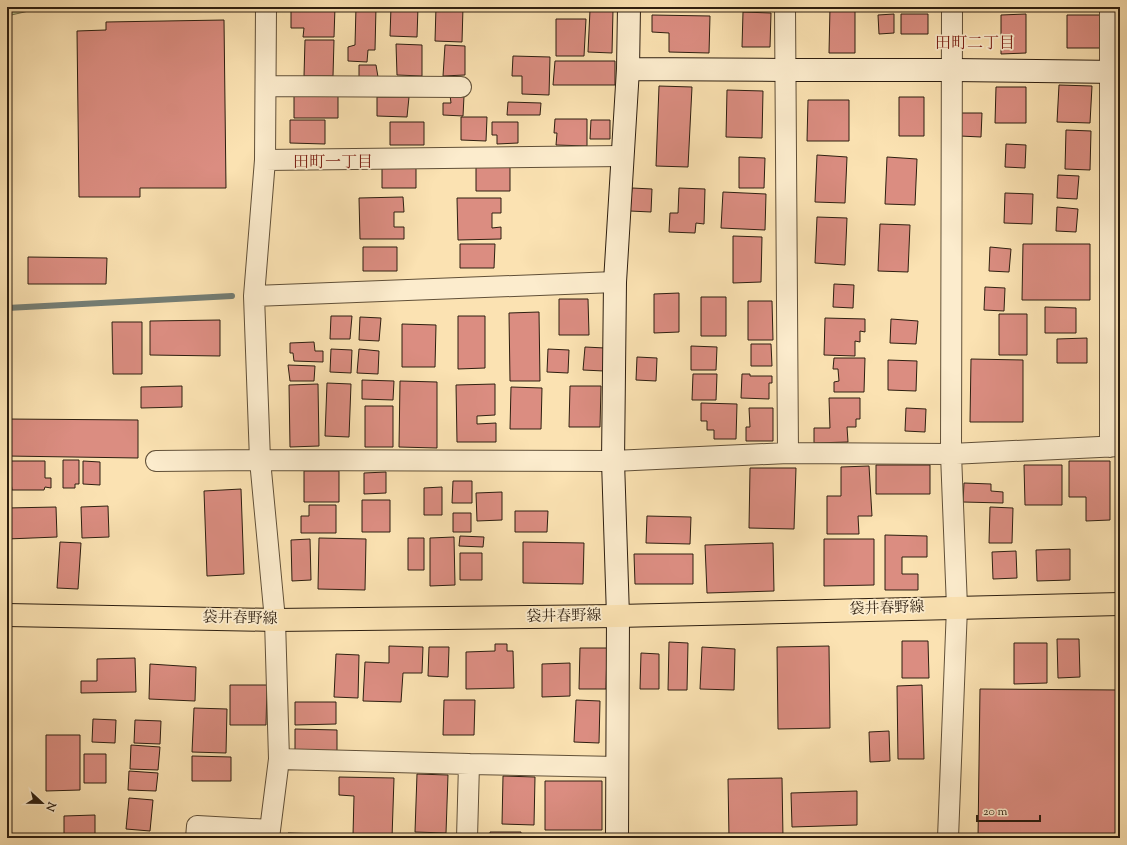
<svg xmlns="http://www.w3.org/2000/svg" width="1127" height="845" font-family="'Sorts Mill Goudy','Noto Serif JP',serif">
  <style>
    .green { fill: #bdc38d; stroke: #76714e }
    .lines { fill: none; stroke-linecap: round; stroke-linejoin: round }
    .stream { stroke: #747d74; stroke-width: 6 }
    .building { fill: #db8d81; stroke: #2e1f10 }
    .street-casing { stroke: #615038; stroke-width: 22 }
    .secondary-casing { stroke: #2e1f10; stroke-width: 24 }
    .primary-casing { stroke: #2e1f10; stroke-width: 24 }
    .street { stroke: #fceccd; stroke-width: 20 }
    .secondary { stroke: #fceccd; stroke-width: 22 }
    .primary { stroke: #fbe2b2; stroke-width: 22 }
    .labels { text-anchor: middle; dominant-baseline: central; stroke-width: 3.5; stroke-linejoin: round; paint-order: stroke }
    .street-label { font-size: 15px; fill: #2e1f10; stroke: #fceccd }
    .neighbourhood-label { font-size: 16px; fill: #7a1f14; stroke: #fceccd }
  </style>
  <rect width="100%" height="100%" fill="#fbe2b2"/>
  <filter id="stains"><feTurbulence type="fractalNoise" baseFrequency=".005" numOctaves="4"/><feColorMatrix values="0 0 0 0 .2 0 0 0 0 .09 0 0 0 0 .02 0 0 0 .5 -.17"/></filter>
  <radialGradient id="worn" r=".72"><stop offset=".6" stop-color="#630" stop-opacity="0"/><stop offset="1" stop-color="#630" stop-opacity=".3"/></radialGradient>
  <!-- green -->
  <path class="green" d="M7,7H46L7,16Z"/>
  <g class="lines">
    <!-- stream -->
    <path class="stream" d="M7,308L232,296"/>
  </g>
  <!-- building -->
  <path class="building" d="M291,7H335L334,37H303L304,28H291Z
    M356,7H376L375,50H368L367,62L348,61V47L355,45Z
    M391,7H418L417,37L390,36Z
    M436,7H463L462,42L435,41Z
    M830,7H855V53H829Z
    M1012,7H1033V10L1012,9Z
    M590,10H613L612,53L588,52Z
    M743,12L771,13L770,47H742Z
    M894,14V33L879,34L878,15Z
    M901,14H928V34H901Z
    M1026,14V53L1001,54V15Z
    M652,15L710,16L709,53L669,52V33L652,32Z
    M1067,15H1102V48H1067Z
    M556,19H586L584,56H556Z
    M224,20L226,188H140V197H79L77,31L106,30V22Z
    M305,40H334L333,76H304Z
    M396,44L422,45V76L397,75Z
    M445,45L465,46V75L443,76Z
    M513,56L550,57L549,95L522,94V76H512Z
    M555,61H615V85H553Z
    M359,65H376L378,77H359Z
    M1059,85L1092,86L1090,123L1057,122Z
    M659,86L692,87L688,167L656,166Z
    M996,87H1026V123H995Z
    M727,90L763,91L762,138L726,137Z
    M338,94V118H294V95Z
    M450,95L464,96L463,116L443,115V103H451Z
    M377,97H409L407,117L377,116Z
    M899,97H924V136H899Z
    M808,100H849V141H807Z
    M508,102L541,103L540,115H507Z
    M961,113H982L981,137L960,136Z
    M461,117H487L486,141L461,140Z
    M555,119H587V146L556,145L557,133H554Z
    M290,120H325V144L290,143Z
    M591,120H610V139H590Z
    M390,122H424V145H390Z
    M492,122H518V143L497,144V135H492Z
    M1066,130L1091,131L1090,170L1065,169Z
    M1006,144L1026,145L1025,168L1005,167Z
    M817,155L847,157L845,203L815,202Z
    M739,157L765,158L764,188H739Z
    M887,157L917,159L915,205L885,204Z
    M382,164H416V188H382Z
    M476,167H510V191H476Z
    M1058,175L1079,176L1077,199L1057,198Z
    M632,188L652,189L651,212L630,211Z
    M679,188L705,189L704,224L696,223L695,233L669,232L670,213H678Z
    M723,192L766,194L765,230L721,228Z
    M1005,193L1033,194L1032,224L1004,223Z
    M403,197L404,212H394V227H404V239H360L359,198Z
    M457,198H501V213H492V228L501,227V239L458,240Z
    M1057,207L1078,209L1076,232L1056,231Z
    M817,217L847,218L845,265L815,263Z
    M880,224L910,225L908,272L878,271Z
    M733,236L762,237L761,282L733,283Z
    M460,244H495L494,268H460Z
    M1023,244H1090V300H1022Z
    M363,247H397V271H363Z
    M990,247L1011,249L1009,272L989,271Z
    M28,257L107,258L106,284H28Z
    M834,284L854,285L853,308L833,307Z
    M985,287L1005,288L1004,311L984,310Z
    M679,293V332L654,333V294Z
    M701,297H726V336H701Z
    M559,299H588L589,335H559Z
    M748,301H772L773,340H748Z
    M1045,307L1076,308V333H1045Z
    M539,312L540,381H510L509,313Z
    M999,314H1027V355H999Z
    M331,316H352L350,339H330Z
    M458,316H485V368L458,369Z
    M360,317L381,318L379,341L359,340Z
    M825,318L865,319V332L860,331V342L855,341V356L824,355Z
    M891,319L918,321L916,344L890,343Z
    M220,320V356L150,355V321Z
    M112,322H142V374H113Z
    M402,324L436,325L435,367H402Z
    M1087,338V363H1057V339Z
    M314,342L315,351H323V362L294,361L293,353H290V343Z
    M751,344H771L772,366H751Z
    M691,346L717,347L716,370H691Z
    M585,347L605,348L604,371L583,370Z
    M331,349L352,350L351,373L330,372Z
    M359,349L379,351L378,374L357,373Z
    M548,349L569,350L568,373L547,372Z
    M637,357L657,358L656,381L636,380Z
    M834,358H865L864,392H834V382L839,381L838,369H833Z
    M971,359L1023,360V422H970Z
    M888,360L917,361L916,391L888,390Z
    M288,365L315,366L314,381H290Z
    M693,374H717L716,400H692Z
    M742,374H750V376H772V383H769V399L741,398Z
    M362,380L394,381L393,400L362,399Z
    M400,381L437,382V448L399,447Z
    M327,383L351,384L349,437L325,436Z
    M318,384L319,446L290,447L289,385Z
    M495,384V415L477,416V424L496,423V442H457L456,385Z
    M182,386V407L141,408V387Z
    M570,386H601L600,427H569Z
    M511,387L542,388L541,429H510Z
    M829,398H860V419H856V427H847L848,442L814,443V428H830Z
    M701,403L737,404L736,439H714V430H707V421H701Z
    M365,406H393V447H365Z
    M749,408H773V441H746V427H750Z
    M906,408L926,409L925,432L905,431Z
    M7,419L138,420V458L7,456Z
    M63,460H79V484H75V488H63Z
    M7,461H45V478H51V488L45,487L44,490H12L11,482H7Z
    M83,461L100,462V485L83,484Z
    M1069,461H1110V520L1086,521V497H1069Z
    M876,465H930V494H876Z
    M1024,465H1062V505H1025Z
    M869,466L872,516H858L859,534H827V496H841V467Z
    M750,468H796L794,529L749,528Z
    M304,471H339V502H304Z
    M386,472V493L364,494V473Z
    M453,481H472V503H452Z
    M964,483L991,484V491L1003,492V503L963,502Z
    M442,487V515H424V488Z
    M241,489L244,574L207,576L204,491Z
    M502,492V520L477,521L476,493Z
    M362,500H390V532H362Z
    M309,505H336V533H301V516H309Z
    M108,506L109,537L82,538L81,507Z
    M56,507L57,537L7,539V508Z
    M990,507L1013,508L1012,543H989Z
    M515,511H548L547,532H515Z
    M453,513H471V532H453Z
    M647,516L691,517L690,544L646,543Z
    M885,535L927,536V557H902V574H918V590H885Z
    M460,536L484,537L483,547L459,546Z
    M454,537L455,585L430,586V538Z
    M319,538L366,539L365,590L318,589Z
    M408,538H424V570H408Z
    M310,539L311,580L292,581L291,540Z
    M824,539H874V585L824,586Z
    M60,542L81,543L78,589L57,588Z
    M523,542L584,543L583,584L523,583Z
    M773,543L774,591L707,593L705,545Z
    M1070,549V580L1037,581L1036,550Z
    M1016,551L1017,578L993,579L992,552Z
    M460,553H482V580H460Z
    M634,554H693V584H635Z
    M1057,639H1079L1080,677L1058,678Z
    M902,641H928L929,678H902Z
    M669,642L688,643L687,690H668Z
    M1014,643H1047V683L1014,684Z
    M495,644H507V651H513L514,688L466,689V652L495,651Z
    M389,646L423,647L422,673H403L401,702L363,701L365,662L389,663Z
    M829,646L830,728L778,729L777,647Z
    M429,647H449L448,677L428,676Z
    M702,647L735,649L734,690L700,689Z
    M580,648H607L606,689H579Z
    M641,653L659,654V689H640Z
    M336,654L359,655L358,698L334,697Z
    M135,658L136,692L81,693V681H97V659Z
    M570,663V696L542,697V664Z
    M150,664L196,667L195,701L149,699Z
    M230,685H267L266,725H230Z
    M922,685L924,759H898L897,686Z
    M980,689L1120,690V838H978Z
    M444,700H475L474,735H443Z
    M576,700L600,701L599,743L574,742Z
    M295,702H336V724L295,725Z
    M194,708L227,709L226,753L192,752Z
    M93,719L116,720L115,743L92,742Z
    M135,720L161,721L160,744L134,743Z
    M295,729L337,730V754L295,753Z
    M889,731L890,761L870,762L869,732Z
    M46,735H80V790L46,791Z
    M131,745L160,747L158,770L130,769Z
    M84,754H106V783H84Z
    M192,756L231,757V781H192Z
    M129,771L158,773L156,791L128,790Z
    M417,774L448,775L446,833L415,832Z
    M503,776L535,777L534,825L502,824Z
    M339,777L394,778L392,838H288V833L353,835L354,796L339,795Z
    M782,778L783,838H729L728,779Z
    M545,781H602V830H545Z
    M857,791V825L792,827L791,793Z
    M129,798L153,800L150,831L126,829Z
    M95,815V837L64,838V816Z
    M490,832H521V838H490Z
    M611,836V838H573V837Z
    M840,837V838H801Z"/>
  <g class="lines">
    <defs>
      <path id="street" d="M266,7L265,160L254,296L260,460L275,620L279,759L269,838
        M785,7L788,453
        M266,86L461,87
        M265,160L623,156
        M254,296L615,282
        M1110,447V7
        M156,461L260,460L613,461L788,453L951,454L1120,446
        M279,759L469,764L617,767
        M196,838L197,826L270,830
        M467,838L469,764
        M948,838L957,607L951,454L952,7"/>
      <path id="secondary" d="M628,69L785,70H952L1120,72
        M617,838L618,616L613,461L615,282L628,69L629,7"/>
      <path id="primary" d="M7,615L275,620L618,616L1120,604"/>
    </defs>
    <!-- street casing -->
    <use href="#street" class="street-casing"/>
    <!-- secondary casing -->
    <use href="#secondary" class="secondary-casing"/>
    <!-- primary casing -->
    <use href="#primary" class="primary-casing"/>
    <!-- street -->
    <use href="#street" class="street"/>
    <!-- secondary -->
    <use href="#secondary" class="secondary"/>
    <!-- primary -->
    <use href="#primary" class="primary"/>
  </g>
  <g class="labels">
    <!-- street labels -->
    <g class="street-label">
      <text transform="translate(887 609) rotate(-2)">袋井春野線</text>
      <text transform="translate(564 617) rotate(-1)">袋井春野線</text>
      <text transform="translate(240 619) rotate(1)">袋井春野線</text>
    </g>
    <!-- neighbourhood labels -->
    <g class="neighbourhood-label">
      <text x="975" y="44">田町二丁目</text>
      <text x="333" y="163">田町一丁目</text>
    </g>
  </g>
  <!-- margin -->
  <rect width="1127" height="845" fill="none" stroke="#fbe2b2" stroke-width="24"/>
  <rect x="8" y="8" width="1111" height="829" fill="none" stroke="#2e1f10" stroke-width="2"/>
  <rect x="12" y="12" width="1103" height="821" fill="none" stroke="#2e1f10"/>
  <!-- north arrow -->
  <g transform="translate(42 803) rotate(112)" stroke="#fceccd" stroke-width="3" paint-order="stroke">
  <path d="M0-3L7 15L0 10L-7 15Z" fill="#2e1f10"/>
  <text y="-6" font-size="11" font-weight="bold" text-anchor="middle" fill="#2e1f10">N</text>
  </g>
  <!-- scale -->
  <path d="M977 815v6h63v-6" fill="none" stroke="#2e1f10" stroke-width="2"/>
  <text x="983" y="815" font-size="12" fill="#2e1f10" stroke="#fceccd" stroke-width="3" paint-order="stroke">20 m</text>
  <rect width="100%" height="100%" filter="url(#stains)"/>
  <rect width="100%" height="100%" fill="url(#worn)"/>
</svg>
